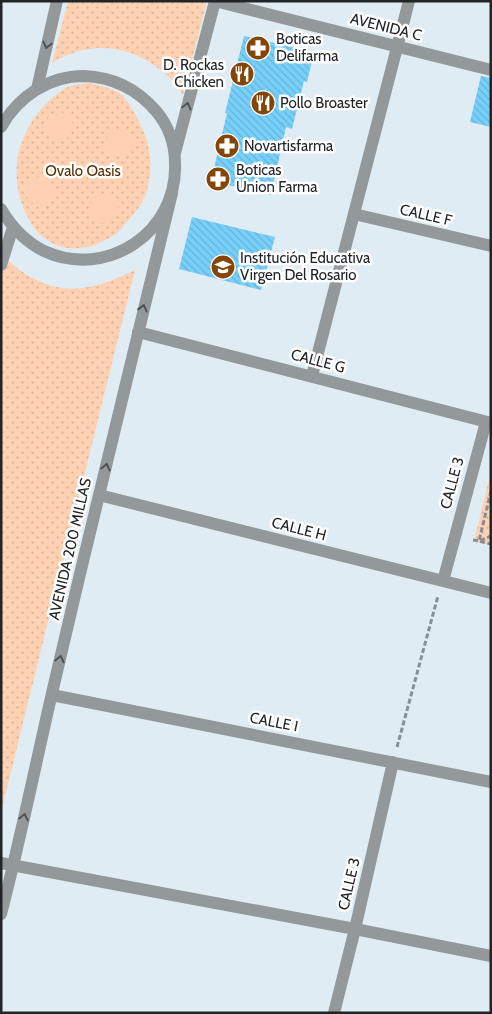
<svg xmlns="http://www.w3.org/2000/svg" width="492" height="1014" font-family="Cabin,sans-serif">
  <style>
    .grass { fill: url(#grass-dots) }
    .garden { fill: #fdd1b1 }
    .building { fill: url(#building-back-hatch) }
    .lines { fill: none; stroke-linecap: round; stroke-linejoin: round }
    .path { stroke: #878f95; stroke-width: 3; stroke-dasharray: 5 2.5; stroke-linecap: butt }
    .minor { stroke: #93989b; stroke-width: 12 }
    .oneway { stroke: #4f5356 }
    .labels { text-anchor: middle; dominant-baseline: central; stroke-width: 5; stroke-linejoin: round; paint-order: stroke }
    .street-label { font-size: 15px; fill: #212528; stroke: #fff }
    .poi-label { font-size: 15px; fill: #212528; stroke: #fff; text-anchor: start }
    .park-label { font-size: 15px; fill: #582d03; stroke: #fff }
  </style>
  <defs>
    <pattern id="grass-dots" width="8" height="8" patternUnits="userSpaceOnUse" patternTransform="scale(1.25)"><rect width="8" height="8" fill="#fdd1b1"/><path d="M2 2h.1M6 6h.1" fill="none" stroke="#d9b398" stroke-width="1.8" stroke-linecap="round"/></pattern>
    <pattern id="building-back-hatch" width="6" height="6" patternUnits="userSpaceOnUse" patternTransform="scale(1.25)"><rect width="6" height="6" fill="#77d0fa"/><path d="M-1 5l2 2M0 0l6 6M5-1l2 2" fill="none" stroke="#67b2d6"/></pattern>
  </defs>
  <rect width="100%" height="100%" fill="#dfecf3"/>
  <!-- grass -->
  <path class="grass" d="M68,1H207L183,95C177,87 171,78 163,72C130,44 89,40 52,63Z
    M90,83C101,86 113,88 122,95C129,102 136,115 140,124C151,145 153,167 147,190C144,202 135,213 127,222C124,225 121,230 117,233C112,237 104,241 97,244C63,257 35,240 23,207C8,169 20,128 50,100C56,95 63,88 71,86C77,84 84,84 90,83Z
    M5,258C11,263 17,268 24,273C65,299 95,289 135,270L1,812V271Z
    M491,471V545L474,542Z"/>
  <!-- garden -->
  <path class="garden" d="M45 126a14 14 0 1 1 28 0a14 14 0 1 1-28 0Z
    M106 143a14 14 0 1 1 28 0a14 14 0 1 1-28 0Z
    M26 191a14 14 0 1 1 28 0a14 14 0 1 1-28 0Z
    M90 209a14 14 0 1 1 28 0a14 14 0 1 1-28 0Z"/>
  <!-- building -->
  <path class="building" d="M244,36L314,52L307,82L304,81L292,129L286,127L271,195L211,181L227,113H225Z
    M481,76L491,78V127L470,122Z
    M192,217L275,237L261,290L179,269Z"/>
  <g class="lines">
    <!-- path -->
    <path class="path" d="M491,491L479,541L491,544
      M473,540L479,541L491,536
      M397,747L438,596"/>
    <!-- minor -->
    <path class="minor" d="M215,1L491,70
      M37,89L57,1
      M1,127C18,97 48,76 84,76C113,77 137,89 156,111C168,125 175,144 175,163C178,232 107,280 44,251C26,242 11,226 1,209
      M175,153L215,1
      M354,214L491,246
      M1,265L13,227
      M138,332L491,423
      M312,376L409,1
      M99,495L491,593
      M443,581L486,422
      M52,695L491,782
      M1,863L355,929L491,956
      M1,914C20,841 35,767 52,693C91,526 131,359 172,193
      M334,1013L355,929L393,762"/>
  </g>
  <!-- one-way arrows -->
  <defs><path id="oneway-chevron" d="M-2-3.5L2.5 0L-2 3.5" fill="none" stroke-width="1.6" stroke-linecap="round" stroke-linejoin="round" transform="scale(1.25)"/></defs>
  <g class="oneway">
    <use href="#oneway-chevron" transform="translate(47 45) rotate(103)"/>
    <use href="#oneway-chevron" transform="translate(187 106) rotate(-75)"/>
    <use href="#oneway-chevron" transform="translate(143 308) rotate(-76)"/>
    <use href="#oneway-chevron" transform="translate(106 467) rotate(-77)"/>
    <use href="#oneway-chevron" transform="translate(60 659) rotate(-77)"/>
    <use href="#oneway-chevron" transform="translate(24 817) rotate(-77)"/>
  </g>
  <!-- icons -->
  <defs>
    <symbol id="pharmacy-disc" viewBox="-11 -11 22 22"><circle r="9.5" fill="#844606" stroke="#fff"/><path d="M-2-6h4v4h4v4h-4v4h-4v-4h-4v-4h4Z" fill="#fff"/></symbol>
    <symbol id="restaurant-disc" viewBox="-11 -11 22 22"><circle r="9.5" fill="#844606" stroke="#fff"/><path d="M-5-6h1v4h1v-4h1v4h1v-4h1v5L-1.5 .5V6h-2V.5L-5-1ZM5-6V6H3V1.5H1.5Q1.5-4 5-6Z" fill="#fff"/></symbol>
    <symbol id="school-disc" viewBox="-11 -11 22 22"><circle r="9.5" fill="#844606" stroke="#fff"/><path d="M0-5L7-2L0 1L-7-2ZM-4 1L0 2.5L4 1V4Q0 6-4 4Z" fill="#fff"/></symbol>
  </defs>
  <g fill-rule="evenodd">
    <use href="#pharmacy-disc" x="244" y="34" width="28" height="28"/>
    <use href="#restaurant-disc" x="228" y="60" width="28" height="28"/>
    <use href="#restaurant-disc" x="249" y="89" width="28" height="28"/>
    <use href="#pharmacy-disc" x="213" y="132" width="28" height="28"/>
    <use href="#pharmacy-disc" x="204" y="165" width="28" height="28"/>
    <use href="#school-disc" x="209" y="253" width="28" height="28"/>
  </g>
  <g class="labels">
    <!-- street labels -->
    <g class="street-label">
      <text transform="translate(386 27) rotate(14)">AVENIDA C</text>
      <text transform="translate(426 215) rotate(13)">CALLE F</text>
      <text transform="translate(318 361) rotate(15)">CALLE G</text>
      <text transform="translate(452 483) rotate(-75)">CALLE 3</text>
      <text transform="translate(299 529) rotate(14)">CALLE H</text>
      <text transform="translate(70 549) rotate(-77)">AVENIDA 200 MILLAS</text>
      <text transform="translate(274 722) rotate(11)">CALLE I</text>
      <text transform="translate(349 884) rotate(-77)">CALLE 3</text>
    </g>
    <!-- poi labels -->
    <g class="poi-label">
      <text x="276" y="39">Boticas<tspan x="276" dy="17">Delifarma</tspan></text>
      <text x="224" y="65" text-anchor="end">D. Rockas<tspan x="224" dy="17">Chicken</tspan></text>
      <text x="280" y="103">Pollo Broaster</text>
      <text x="244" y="146">Novartisfarma</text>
      <text x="236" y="170">Boticas<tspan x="236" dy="17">Union Farma</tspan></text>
      <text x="240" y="258">Institución Educativa<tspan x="240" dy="17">Virgen Del Rosario</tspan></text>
    </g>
    <!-- park labels -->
    <g class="park-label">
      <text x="83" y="171">Ovalo Oasis</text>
    </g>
  </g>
  <!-- border -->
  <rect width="492" height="1014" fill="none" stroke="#212528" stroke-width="5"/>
</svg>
